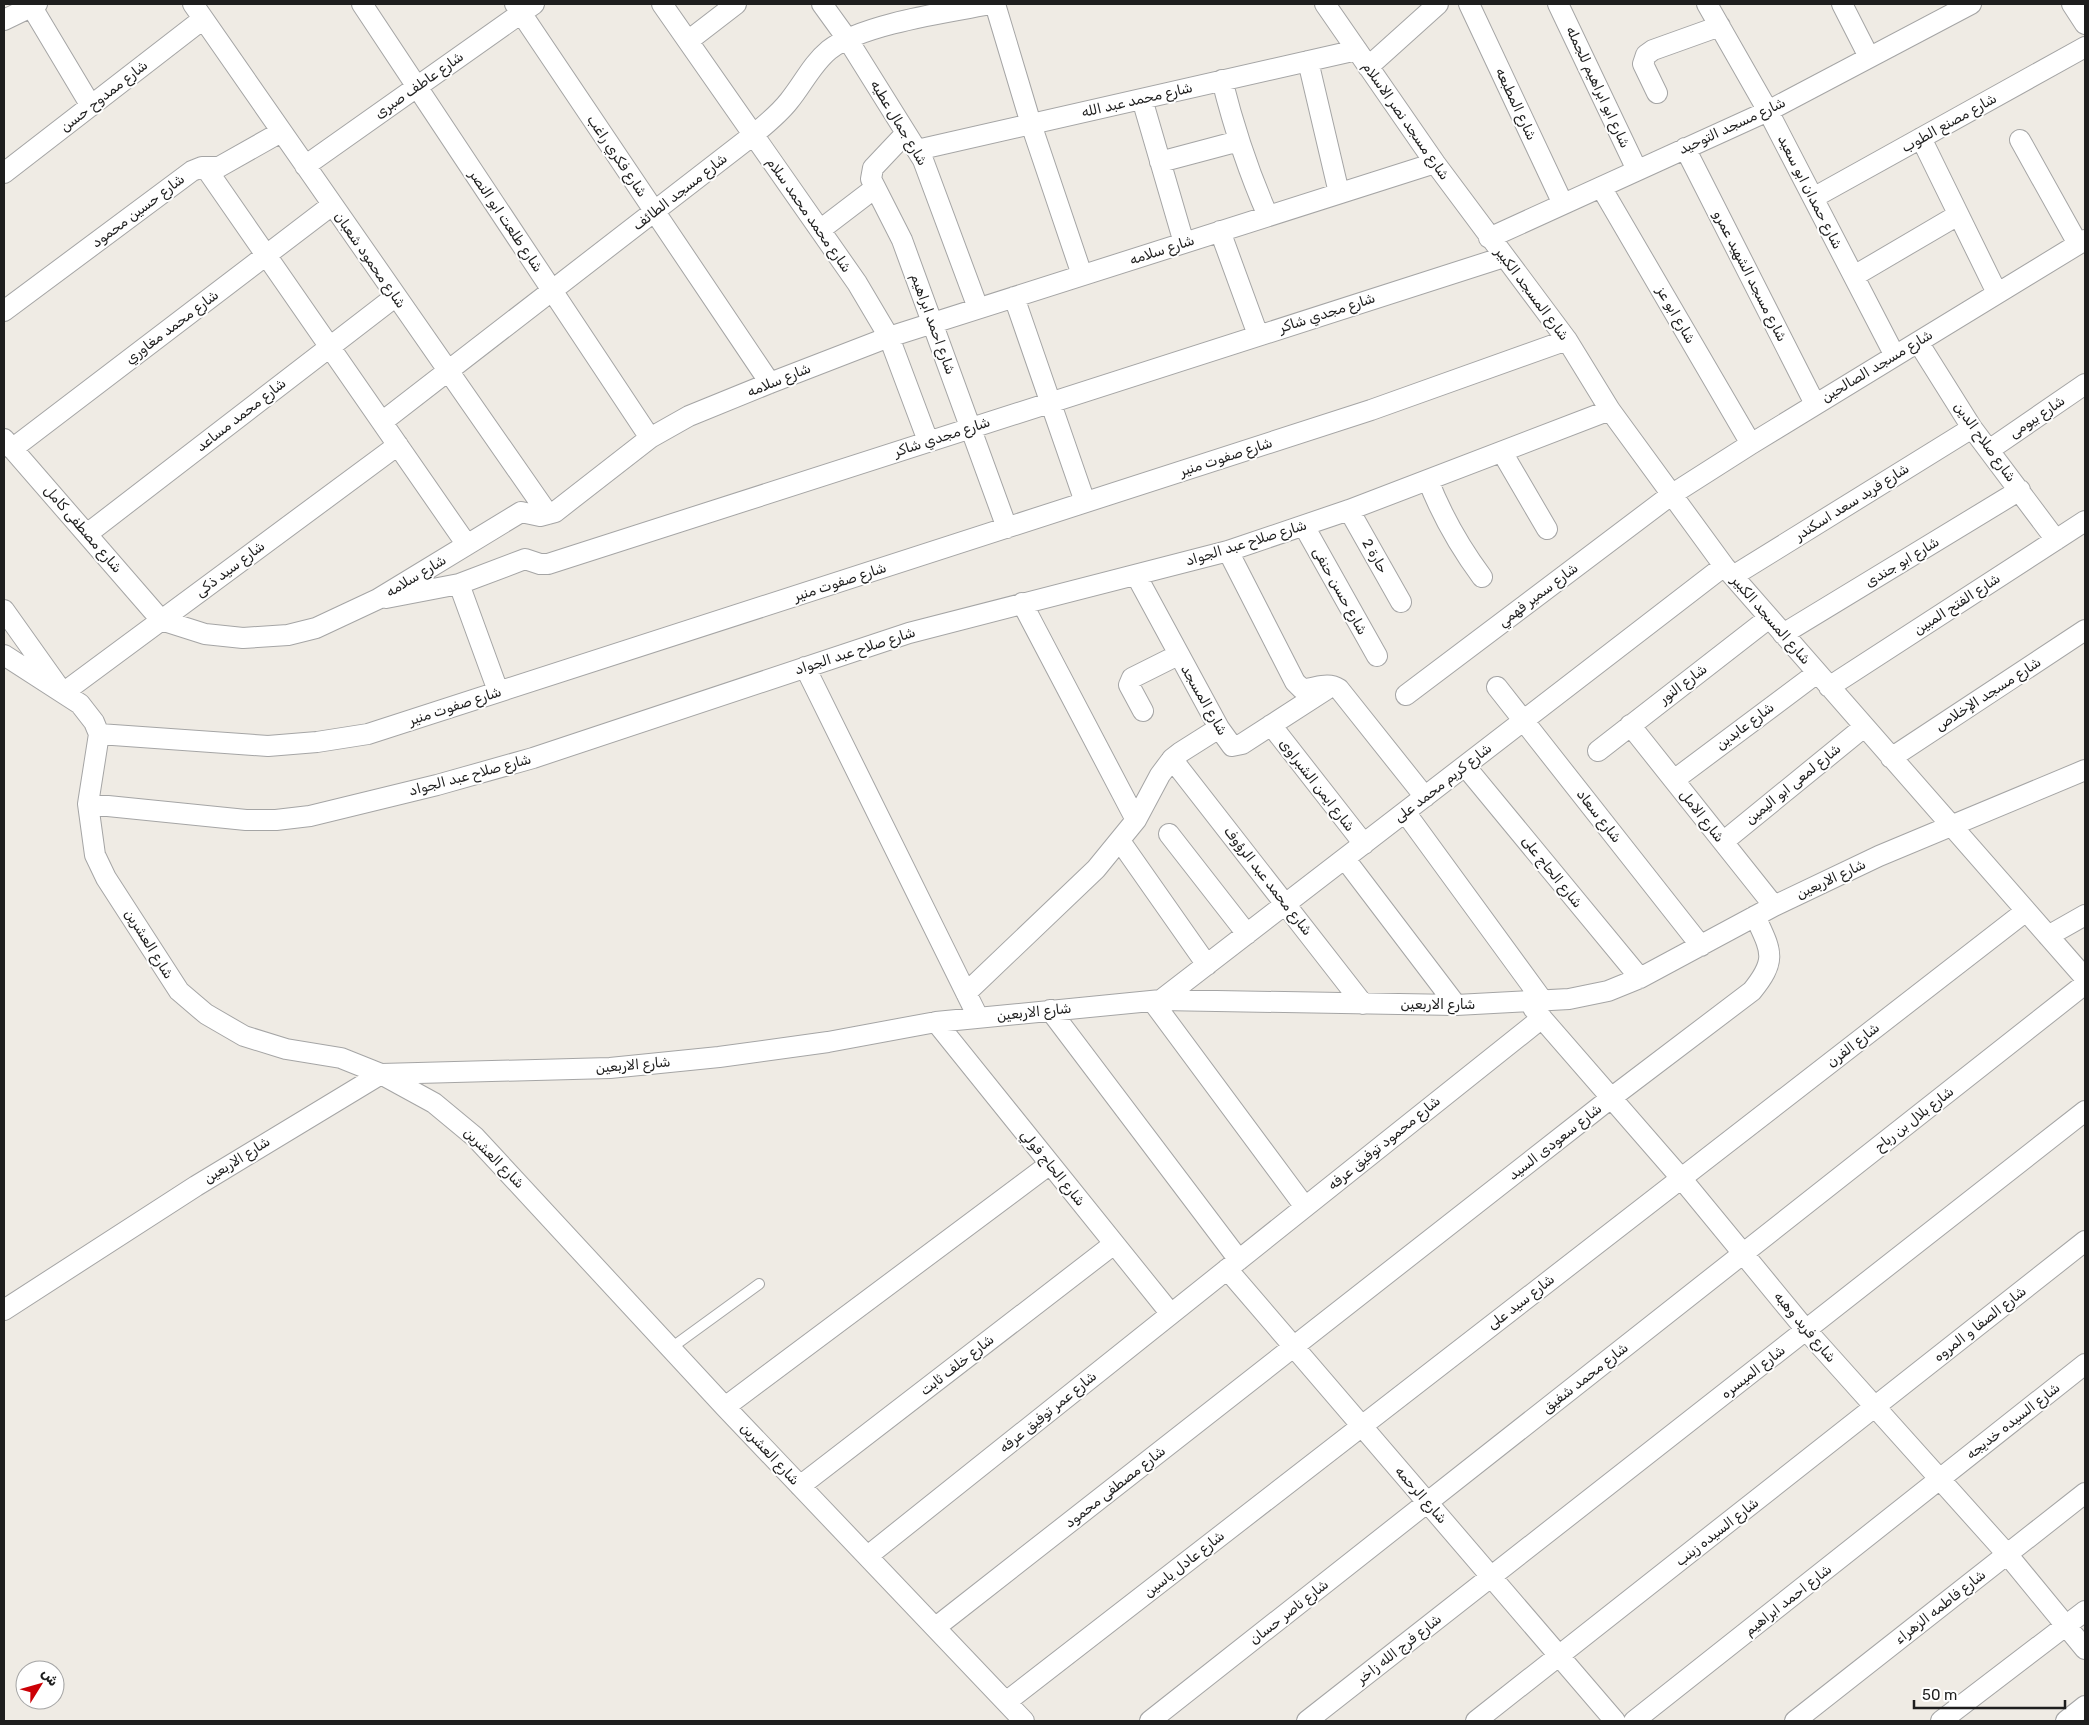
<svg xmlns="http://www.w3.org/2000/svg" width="2089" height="1725" font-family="Rubik,'Noto Naskh Arabic',sans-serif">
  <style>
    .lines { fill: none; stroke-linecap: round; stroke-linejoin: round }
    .lane-casing { stroke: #a5a5a5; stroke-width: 12 }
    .street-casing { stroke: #a5a5a5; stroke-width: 22 }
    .lane { stroke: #fff; stroke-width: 10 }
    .street { stroke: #fff; stroke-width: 20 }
    .labels { text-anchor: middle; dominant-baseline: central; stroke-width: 4; stroke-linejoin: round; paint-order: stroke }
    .street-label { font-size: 14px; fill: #1e1e1e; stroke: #fff }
  </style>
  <rect width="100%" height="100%" fill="#efebe4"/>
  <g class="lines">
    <defs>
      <path id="lane" d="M671,1348L759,1284"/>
      <path id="street" d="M30,4L91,106
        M193,4L548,514
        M362,4L650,438
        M515,4L770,383
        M662,4L857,283L889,337L928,441
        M822,4L848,40L923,160L978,308
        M995,4L1031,124L1082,275
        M1325,4L1435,163L1567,340L1610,410L1724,566L2085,978
        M1469,4L1563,204
        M1558,4L1637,170
        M1707,4L1768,111L1895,356
        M1842,4L1869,57
        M2072,4L2085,24
        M4,20L37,4
        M688,41L736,4
        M1308,61L1339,193
        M1368,67L1438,4
        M1222,80C1234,128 1248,171 1268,216
        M1657,93L1643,64L1646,55L1653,50L1720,26
        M1142,99L1184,243
        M906,133L873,168L871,179L902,240L1007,528
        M1921,138L1997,293
        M2020,140L2078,244
        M1685,148L1815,404
        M917,150L1357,50
        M1160,162L1239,141
        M305,166L534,4
        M205,167L467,545
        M4,173L203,19
        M1601,187L1751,444
        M1813,198L2085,47
        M820,230L875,188
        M1220,231L1258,335
        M1489,238L1768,111L1971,4
        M1854,276L1958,215
        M1014,297L1085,502
        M4,311L192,171L202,167H219L281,132
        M1918,342L1972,428L2056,540
        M382,422L753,135C765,125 779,114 789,101C803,84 812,64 829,50C861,24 949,12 991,4
        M4,439L161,620L205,634L243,638L288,635L316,628L378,599L521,512L540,516L555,512L650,438L689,416L770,383L889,337L1435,163
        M12,449L332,205
        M1989,450L2085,384
        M1502,452L1547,529
        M1428,480C1442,516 1459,546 1482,577
        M1349,510L1401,602
        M1304,526L1377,656
        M87,534L396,296
        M1228,551L1295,682L1302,689C1315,689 1327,681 1339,689L1425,797
        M1136,575L1219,728L1232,746L1242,744L1327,689
        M1733,576L1972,428
        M459,584L498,691
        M386,598L459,584L525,559L540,564H548L1504,257
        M1022,603L1136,820
        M4,610L63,693L398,445
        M1783,634L2020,490
        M4,655L80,704L94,722L99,734L88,804L95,855L106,878L179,991L206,1014L244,1036L286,1049L341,1058L381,1074L434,1103L475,1137L725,1407L1024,1721
        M805,667L978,1017
        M1497,687L1701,946
        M1829,687L2085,521
        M1406,695L1671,495L1751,444L2085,240
        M1143,711L1129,685L1132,678L1178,655
        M1271,725L1364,844
        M1630,725L1774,906
        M99,734L268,746L317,742L368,734L1371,410L1567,340
        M1598,751L1769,618
        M1891,758L2085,630
        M1172,759L1363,1004
        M1465,766L1640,978
        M1674,780L1817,673
        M88,804L246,820H276L310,816L437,785L533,758L909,633L1228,551L1349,510L1610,410
        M1405,812L1543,1001
        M1169,834L1247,934
        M1120,841L1207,965
        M1723,842L1864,727
        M1345,859L1456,1005
        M2048,936L2085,915
        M966,993L1096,869L1136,820L1160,775L1172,759L1181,752L1219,728
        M1161,1000L1724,566
        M1153,1002L1305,1207
        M1533,1008L1681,1178L1806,1330L2007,1554L2085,1649
        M1050,1010L1239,1260
        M936,1022L1171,1314
        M1227,1269L1615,1721
        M4,1310L196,1186L381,1074L610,1068L719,1057L828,1042L936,1022L1161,1000L1456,1005L1569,999L1608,991L1640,978L1774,906L1879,856L2085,770
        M725,1407L1050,1164
        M800,1486L1114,1244
        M869,1555L1542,1018
        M936,1627L1611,1098L1752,991C1778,959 1771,951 1755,916
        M1006,1702L2026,911
        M1150,1721L2085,984
        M1307,1721L2085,1111
        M1476,1721L2085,1241
        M1634,1721L2085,1364
        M1795,1721L2085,1493
        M1941,1721L2085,1611
        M2066,1721L2085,1706"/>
    </defs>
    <!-- lane casing -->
    <use href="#lane" class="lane-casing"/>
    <!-- street casing -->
    <use href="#street" class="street-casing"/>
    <!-- lane -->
    <use href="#lane" class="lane"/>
    <!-- street -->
    <use href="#street" class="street"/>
  </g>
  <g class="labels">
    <!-- street labels -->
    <g class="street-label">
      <text transform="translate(419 85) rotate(-35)">شارع عاطف صبرى</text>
      <text transform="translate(1598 87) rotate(65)">شارع ابو ابراهيم للجمله</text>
      <text transform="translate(104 96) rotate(-38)">شارع ممدوح حسن</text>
      <text transform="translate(1137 100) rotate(-13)">شارع محمد عبد الله</text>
      <text transform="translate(1516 104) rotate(65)">شارع المطبعه</text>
      <text transform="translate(1406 121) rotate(55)">شارع مسجد نصر الاسلام</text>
      <text transform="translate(899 123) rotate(59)">شارع جمال عطيه</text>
      <text transform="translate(1949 123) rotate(-29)">شارع مصنع الطوب</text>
      <text transform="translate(1732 126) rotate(-25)">شارع مسجد التوحيد</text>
      <text transform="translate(617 156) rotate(56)">شارع فكري راغب</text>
      <text transform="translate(680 192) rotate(-38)">شارع مسجد الطائف</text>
      <text transform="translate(1810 192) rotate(63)">شارع حمدان ابو سعيد</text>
      <text transform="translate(138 211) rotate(-37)">شارع حسين محمود</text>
      <text transform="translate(809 215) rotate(55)">شارع محمد محمد سلام</text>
      <text transform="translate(506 221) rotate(56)">شارع طلعت ابو النصر</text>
      <text transform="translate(1162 250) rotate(-18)">شارع سلامه</text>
      <text transform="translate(370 260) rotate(55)">شارع محمود شعبان</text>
      <text transform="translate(1750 276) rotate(63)">شارع مسجد الشهيد عمرو</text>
      <text transform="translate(1532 294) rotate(53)">شارع المسجد الكبير</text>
      <text transform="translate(1327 313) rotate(-18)">شارع مجدي شاكر</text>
      <text transform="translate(1676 315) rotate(60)">شارع ابو عز</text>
      <text transform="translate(933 324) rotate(70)">شارع احمد ابراهيم</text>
      <text transform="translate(172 327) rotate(-37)">شارع محمد مغاوري</text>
      <text transform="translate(1877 366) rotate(-31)">شارع مسجد الصالحين</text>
      <text transform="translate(779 380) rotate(-22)">شارع سلامه</text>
      <text transform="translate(241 415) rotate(-38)">شارع محمد مساعد</text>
      <text transform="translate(2037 417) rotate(-34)">شارع بيومى</text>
      <text transform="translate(942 437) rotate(-18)">شارع مجدي شاكر</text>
      <text transform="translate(1985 442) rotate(54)">شارع صلاح الدين</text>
      <text transform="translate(1226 457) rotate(-18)">شارع صفوت منير</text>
      <text transform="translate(1852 502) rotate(-32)">شارع فريد سعد اسكندر</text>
      <text transform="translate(83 529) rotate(49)">شارع مصطفى كامل</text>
      <text transform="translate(1246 543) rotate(-17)">شارع صلاح عبد الجواد</text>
      <text transform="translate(1375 556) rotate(60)">حارة 2</text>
      <text transform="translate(1902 562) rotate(-31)">شارع ابو جندى</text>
      <text transform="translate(230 569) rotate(-37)">شارع سيد ذكى</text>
      <text transform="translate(416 576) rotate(-31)">شارع سلامه</text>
      <text transform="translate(840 582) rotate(-18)">شارع صفوت منير</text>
      <text transform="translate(1340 591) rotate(61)">شارع حسن حنفى</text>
      <text transform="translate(1538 595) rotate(-37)">شارع سمير فهمي</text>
      <text transform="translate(1957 604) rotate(-33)">شارع الفتح المبين</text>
      <text transform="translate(1771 620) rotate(49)">شارع المسجد الكبير</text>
      <text transform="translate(855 651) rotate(-18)">شارع صلاح عبد الجواد</text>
      <text transform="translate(1683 684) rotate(-37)">شارع النور</text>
      <text transform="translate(1988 694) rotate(-33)">شارع مسجد الإخلاص</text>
      <text transform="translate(1204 700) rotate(60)">شارع المسجد</text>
      <text transform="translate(455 706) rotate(-18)">شارع صفوت منير</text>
      <text transform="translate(1745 726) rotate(-37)">شارع عابدين</text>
      <text transform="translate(470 775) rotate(-15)">شارع صلاح عبد الجواد</text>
      <text transform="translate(1443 783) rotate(-38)">شارع كريم محمد على</text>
      <text transform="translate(1793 784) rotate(-39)">شارع لمعى ابو اليمين</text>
      <text transform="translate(1317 785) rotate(52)">شارع ايمن الشبراوى</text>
      <text transform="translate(1599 816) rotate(52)">شارع سعاد</text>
      <text transform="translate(1702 816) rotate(52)">شارع الامل</text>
      <text transform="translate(1552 872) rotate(51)">شارع الحاج على</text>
      <text transform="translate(1831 879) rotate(-25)">شارع الاربعين</text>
      <text transform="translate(1268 881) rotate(52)">شارع محمد عبد الرؤوف</text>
      <text transform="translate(149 944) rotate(58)">شارع العشرين</text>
      <text x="1438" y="1004">شارع الاربعين</text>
      <text transform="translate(1034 1012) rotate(-6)">شارع الاربعين</text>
      <text transform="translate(1853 1045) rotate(-38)">شارع الفرن</text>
      <text transform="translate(633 1065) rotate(-5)">شارع الاربعين</text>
      <text transform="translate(1914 1119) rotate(-38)">شارع بلال بن رباح</text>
      <text transform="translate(1555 1142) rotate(-38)">شارع سعودى السيد</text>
      <text transform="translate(1384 1143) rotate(-39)">شارع محمود توفيق عرفه</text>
      <text transform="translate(494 1158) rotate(45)">شارع العشرين</text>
      <text transform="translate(237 1160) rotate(-32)">شارع الاربعين</text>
      <text transform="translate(1053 1168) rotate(51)">شارع الحاج فولي</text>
      <text transform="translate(1521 1302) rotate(-38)">شارع سيد على</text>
      <text transform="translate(1980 1324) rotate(-38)">شارع الصفا و المروه</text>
      <text transform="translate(1805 1327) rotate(50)">شارع فريد وهبه</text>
      <text transform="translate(957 1365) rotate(-38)">شارع خلف ثابت</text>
      <text transform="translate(1753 1372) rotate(-38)">شارع الميسره</text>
      <text transform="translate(1585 1378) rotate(-38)">شارع محمد شفيق</text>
      <text transform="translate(1048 1412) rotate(-39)">شارع عمر توفيق عرفه</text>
      <text transform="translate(2013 1421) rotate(-38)">شارع السيده خديجه</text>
      <text transform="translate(770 1454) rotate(47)">شارع العشرين</text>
      <text transform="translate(1115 1487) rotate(-38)">شارع مصطفى محمود</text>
      <text transform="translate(1421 1495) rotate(49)">شارع الرحمه</text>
      <text transform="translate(1717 1532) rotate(-38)">شارع السيده زينب</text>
      <text transform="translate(1184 1564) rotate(-38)">شارع عادل ياسين</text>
      <text transform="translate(1788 1600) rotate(-38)">شارع احمد ابراهيم</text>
      <text transform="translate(1940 1607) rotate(-38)">شارع فاطمه الزهراء</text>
      <text transform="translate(1289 1612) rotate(-38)">شارع ناصر حسان</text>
      <text transform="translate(1399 1649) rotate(-38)">شارع فرج الله زاخر</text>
    </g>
  </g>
  <!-- border -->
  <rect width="2089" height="1725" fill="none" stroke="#1e1e1e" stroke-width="10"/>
  <!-- north arrow -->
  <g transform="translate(40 1685) rotate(53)"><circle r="24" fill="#ffffff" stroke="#a5a5a5"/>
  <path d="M0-4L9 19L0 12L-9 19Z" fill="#cc0006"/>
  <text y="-8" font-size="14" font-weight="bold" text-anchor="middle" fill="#1e1e1e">ش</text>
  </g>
  <!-- scale -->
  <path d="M1914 1700v8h151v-8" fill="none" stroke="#1e1e1e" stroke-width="2.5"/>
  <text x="1922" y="1700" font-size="15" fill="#1e1e1e" stroke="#ffffff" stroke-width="4" paint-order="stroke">50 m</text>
</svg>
